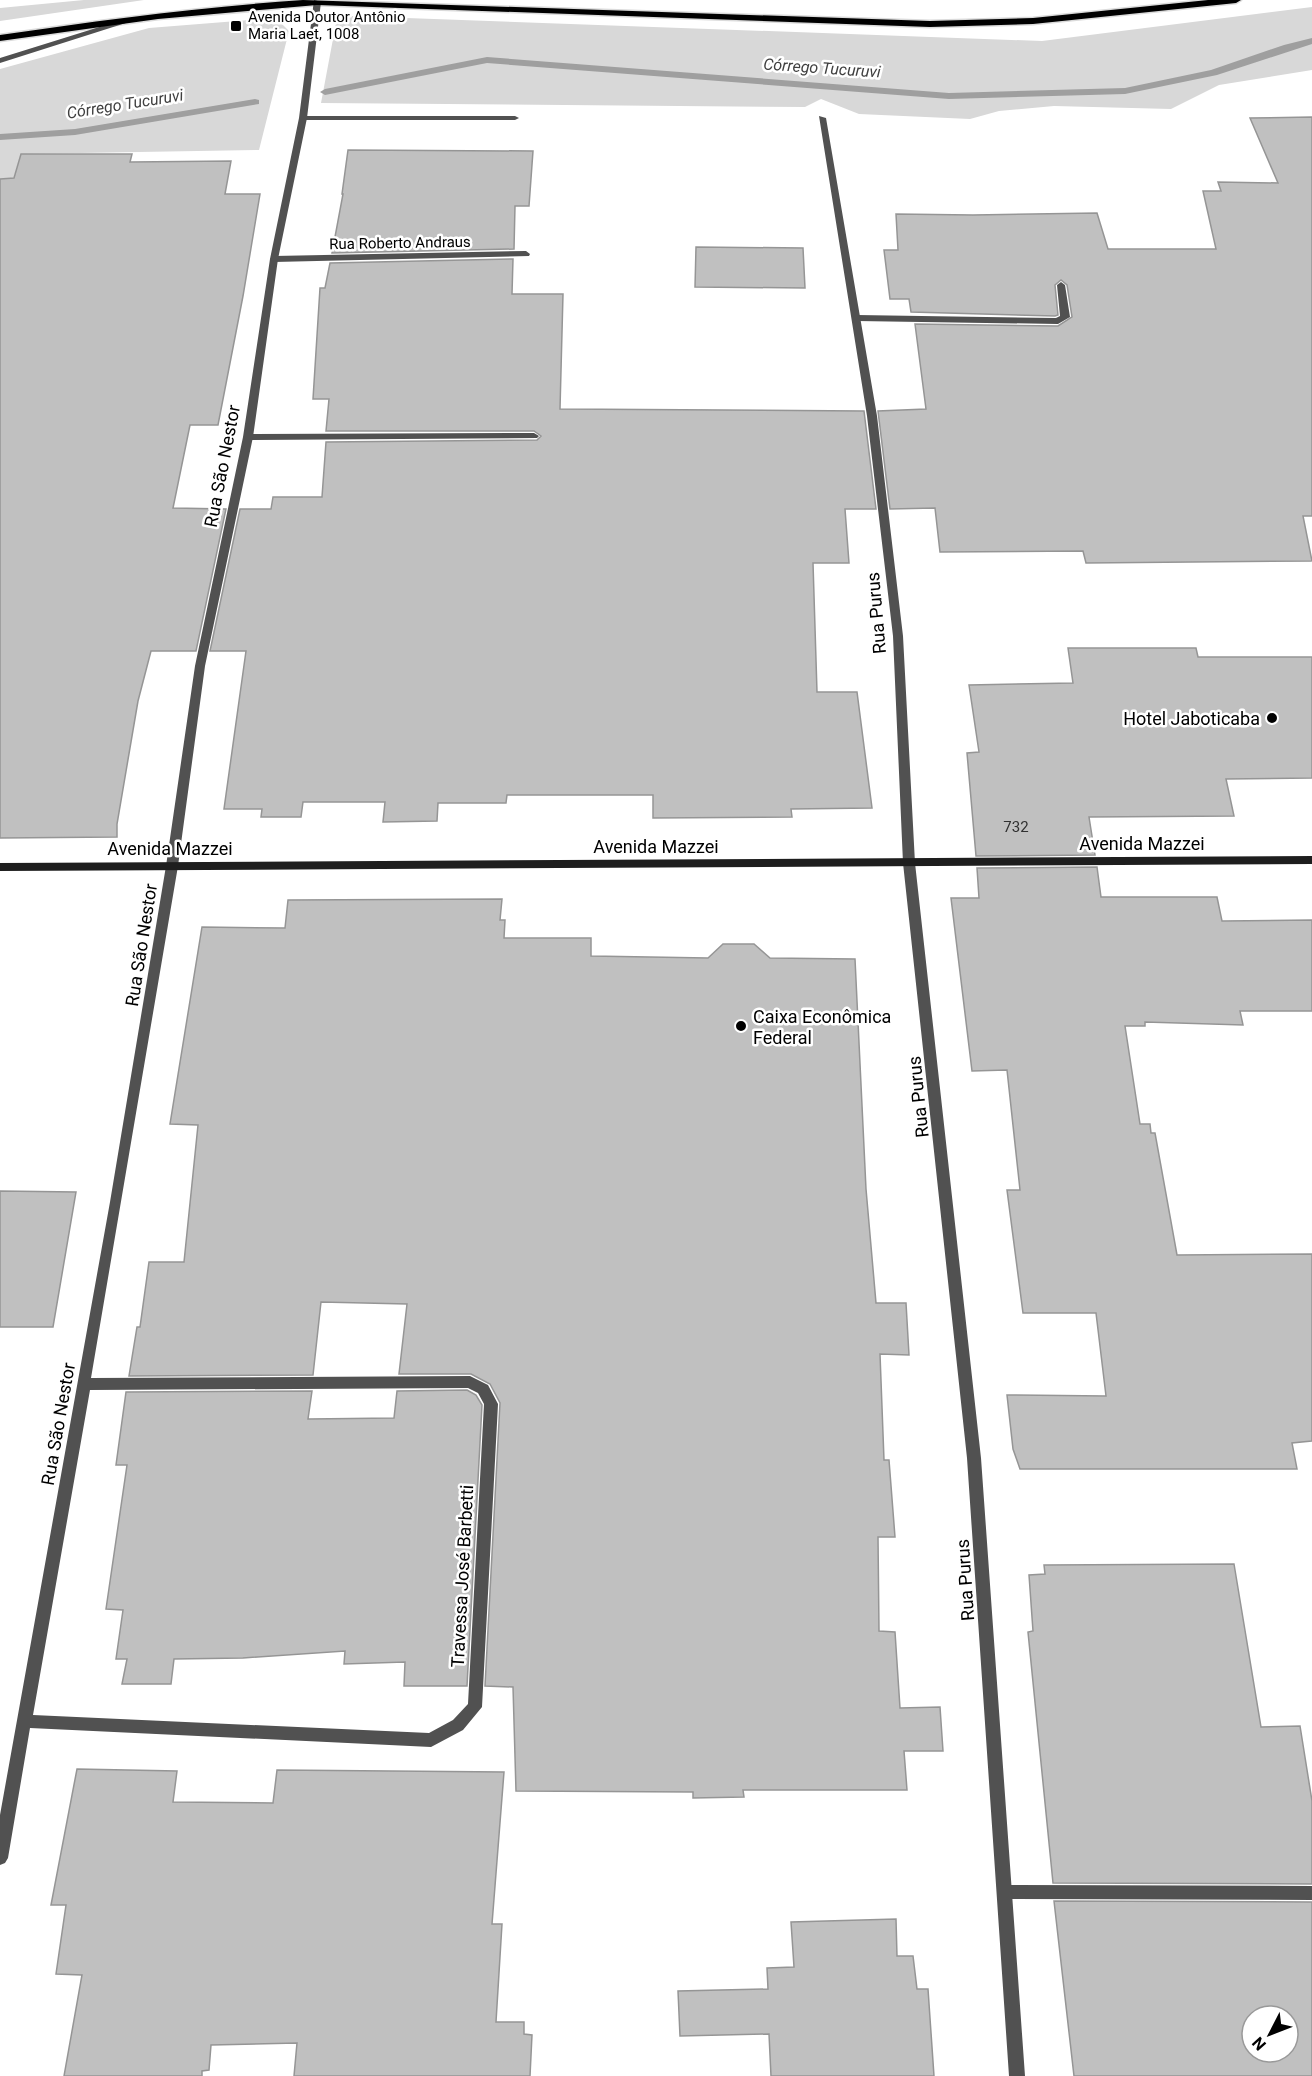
<svg xmlns="http://www.w3.org/2000/svg" width="1312" height="2076" font-family="Roboto,sans-serif">
  <style>
    .green { fill: #d8d8d8 }
    .lines { fill: none; stroke-linecap: round; stroke-linejoin: round }
    .stream { fill: #9f9f9f; fill-rule: evenodd }
    .building { fill: #c0c0c0; stroke: #959595; stroke-width: 1.5; fill-rule: evenodd }
    .primary-casing { stroke: #dbdbdb; stroke-width: 3 }
    .lane { fill: #515151; fill-rule: evenodd }
    .street { fill: #515151; fill-rule: evenodd }
    .secondary { fill: #1e1e1e; fill-rule: evenodd }
    .primary { fill: #000; fill-rule: evenodd }
    .poi-dot { fill: #000; stroke: #fff; stroke-width: 2 }
    .labels { text-anchor: middle; dominant-baseline: central; stroke-width: 5; stroke-linejoin: round; paint-order: stroke }
    .far-poi-label { font-size: 15px; fill: #000; stroke: #fff; text-anchor: start }
    .far-street-label { font-size: 15px; fill: #000; stroke: #fff }
    .number-label { font-size: 15px; fill: #303030 }
    .far-water-label { font-size: 16px; font-style: italic; fill: #404040; stroke: #fff }
    .street-label { font-size: 18px; fill: #000; stroke: #fff }
    .poi-label { font-size: 18px; fill: #000; stroke: #fff; text-anchor: end }
  </style>
  <rect width="100%" height="100%" fill="#fff"/>
  <!-- green -->
  <path class="green" d="M84,0H144L0,21V8Z
    M1312,7V70L1219,85L1171,109L1054,106L999,111L970,119L859,114L821,99L805,107L321,103L336,23L351,16L1042,41Z
    M276,18L289,31L259,150L21,154L0,222V69L149,28Z"/>
  <g class="lines">
    <!-- stream -->
    <path class="stream" d="M1312,38V44L1217,75L1125,94L949,99L487,63L325,95L320,92L325,89L487,57L949,93L1125,88L1211,70L1284,45Z
      M255,99L259,100V104L75,135L0,140V134L75,129Z"/>
  </g>
  <!-- building -->
  <path class="building" d="M1312,117V516H1303L1312,561L1086,563L1083,551L940,552L935,508L890,509L878,411L926,409L915,324L1058,326L1072,317L1067,285L1061,280L1055,285L1058,315L1055,316L911,312L909,299H890L884,250H898L896,214L973,215L1097,213L1108,249H1216L1203,191H1221L1218,182L1278,183L1250,118Z
    M348,150L533,151L529,206H515L514,249L332,253L343,194H342Z
    M21,154H132L130,162L231,161L225,194H260L243,296L218,425H190L173,508L226,509L196,651H151L138,701L117,824V837L0,838V179L14,178Z
    M696,247L803,248L805,288L695,287Z
    M513,259L512,294H563L560,409L864,411L876,509H845L849,563H813L817,692H857L872,808L791,809L792,817L653,818V795H507L506,803H438L437,821L383,822L385,802H303L301,817H261L262,809H224L246,651H210L240,509H271L273,497H322L326,442L537,440L541,436L534,431H326L329,399H313L320,288H325L330,263Z
    M1068,648H1196L1198,657H1312V778L1226,779L1234,816L1089,817L1095,855L976,856L967,753L979,752L969,685L1073,683Z
    M1097,867L1101,897H1217L1222,921L1312,920V1011H1240L1243,1025L1145,1022V1026H1125L1140,1124H1150L1151,1133H1155L1177,1255L1312,1254V1441L1292,1443L1297,1469H1020L1013,1449L1007,1395L1106,1396L1096,1313H1023L1007,1190H1020L1007,1070L972,1071L951,898H979L977,868Z
    M502,899L500,920H505L504,938H591V956L708,958L723,944H754L770,958L855,959L866,1189L876,1303H906L909,1355L880,1354L884,1460H889L895,1537H878L879,1631L895,1632L900,1708L940,1707L943,1751H904L907,1790H743L744,1797L693,1798V1792L516,1791L513,1687L485,1686L500,1403L490,1384L471,1374H399L407,1304L321,1302L313,1375L129,1376L137,1327H140L149,1262H184L198,1125L170,1124L202,927L285,928L288,900Z
    M0,1191L76,1192L53,1327H0Z
    M467,1390L476,1395L482,1405L467,1686H404L405,1662L344,1664L345,1651L243,1658L174,1659L171,1684H122L127,1659H116L123,1610L106,1609L127,1465H116L126,1392L312,1391L308,1419L394,1418L397,1391Z
    M1234,1564L1261,1727L1300,1726L1312,1801V1884L1053,1883L1028,1632L1033,1631L1029,1575L1045,1574L1044,1565Z
    M77,1769L177,1771L173,1802L273,1803L277,1770L504,1772L492,1924H502L496,2022H524V2034L532,2035L530,2076H294L297,2043L211,2045L209,2070L202,2071V2076H64L82,1975L56,1974L66,1905H51Z
    M1054,1901L1312,1902V2076H1074ZM1252,2016H1288V2052H1252Z
    M896,1919L897,1956H913L917,1989H928L934,2076H771L769,2034L680,2036L678,1991L768,1989L767,1968L794,1967L791,1922Z"/>
  <g class="lines">
    <defs>
      <path id="primary" d="M303,0L930,21L1033,18L1208,0H1241L1236,3L1033,24L930,27L317,5L158,19L0,41V35C101,20 201,7 303,0Z"/>
    </defs>
    <!-- primary casing -->
    <use href="#primary" class="primary-casing"/>
    <!-- lane -->
    <path class="lane" d="M300,116H515L519,118L515,120H300Z
      M526,251L530,254L529,256L274,262L270,259L274,256Z
      M1061,282L1065,285L1070,317L1058,324L857,321L852,318L857,315L1056,318L1060,316L1057,285Z
      M534,433L539,436L537,438L248,440L243,437L248,434Z
      M1006,1885L1312,1886V1900L1006,1899L1001,1897L998,1892L1001,1887Z"/>
    <!-- street -->
    <path class="street" d="M314,0L321,2L307,118L278,259L253,437L205,666L178,866L91,1378L470,1376L488,1385L498,1404L482,1707L463,1730L431,1747L30,1728L8,1858L5,1863L0,1865V1815L110,1202L166,866L195,666L243,437L270,259L299,118ZM468,1388L478,1393L484,1404L468,1704L453,1720L429,1733L33,1715L90,1390Z
      M125,19L132,21L0,63V58Z
      M819,116L826,118L877,416L903,636L915,863L981,1458L1025,2076H1009L967,1458L903,863L893,636L867,416Z"/>
    <!-- secondary -->
    <path class="secondary" d="M1312,856V864L0,871V863Z"/>
    <!-- primary -->
    <use href="#primary" class="primary"/>
  </g>
  <!-- markers -->
  <g class="poi-dot">
    <rect x="230" y="20" width="12" height="12" rx="3"/>
    <circle cx="1272" cy="718" r="6"/>
    <circle cx="741" cy="1026" r="6"/>
  </g>
  <g class="labels">
    <!-- far-poi labels -->
    <g class="far-poi-label">
      <text x="248" y="17">Avenida Doutor Antônio<tspan x="248" dy="17">Maria Laet, 1008</tspan></text>
    </g>
    <!-- far-street labels -->
    <g class="far-street-label">
      <text transform="translate(400 243) rotate(-1)">Rua Roberto Andraus</text>
    </g>
    <!-- number labels -->
    <g class="number-label">
      <text x="1016" y="827">732</text>
    </g>
    <!-- far-water labels -->
    <g class="far-water-label">
      <text transform="translate(822 68) rotate(4)">Córrego Tucuruvi</text>
      <text transform="translate(125 104) rotate(-9)">Córrego Tucuruvi</text>
    </g>
    <!-- street labels -->
    <g class="street-label">
      <text transform="translate(222 466) rotate(-79)">Rua São Nestor</text>
      <text transform="translate(876 613) rotate(-95)">Rua Purus</text>
      <text x="1142" y="843">Avenida Mazzei</text>
      <text x="656" y="846">Avenida Mazzei</text>
      <text x="170" y="848">Avenida Mazzei</text>
      <text transform="translate(141 945) rotate(-81)">Rua São Nestor</text>
      <text transform="translate(918 1097) rotate(-96)">Rua Purus</text>
      <text transform="translate(58 1424) rotate(-80)">Rua São Nestor</text>
      <text transform="translate(462 1576) rotate(-87)">Travessa José Barbetti</text>
      <text transform="translate(965 1580) rotate(-94)">Rua Purus</text>
    </g>
    <!-- poi labels -->
    <g class="poi-label">
      <text x="1260" y="718">Hotel Jaboticaba</text>
      <text x="753" y="1016" text-anchor="start">Caixa Econômica<tspan x="753" dy="21">Federal</tspan></text>
    </g>
  </g>
  <!-- north arrow -->
  <g transform="translate(1270 2034) rotate(228)"><circle r="28" fill="#ffffff" stroke="#999999" stroke-width="1.5"/>
  <path d="M0-4.5L10 22L0 15L-10 22Z" fill="#000000"/>
  <text y="-9" font-size="16" font-weight="bold" text-anchor="middle" fill="#000000">N</text>
  </g>
</svg>
